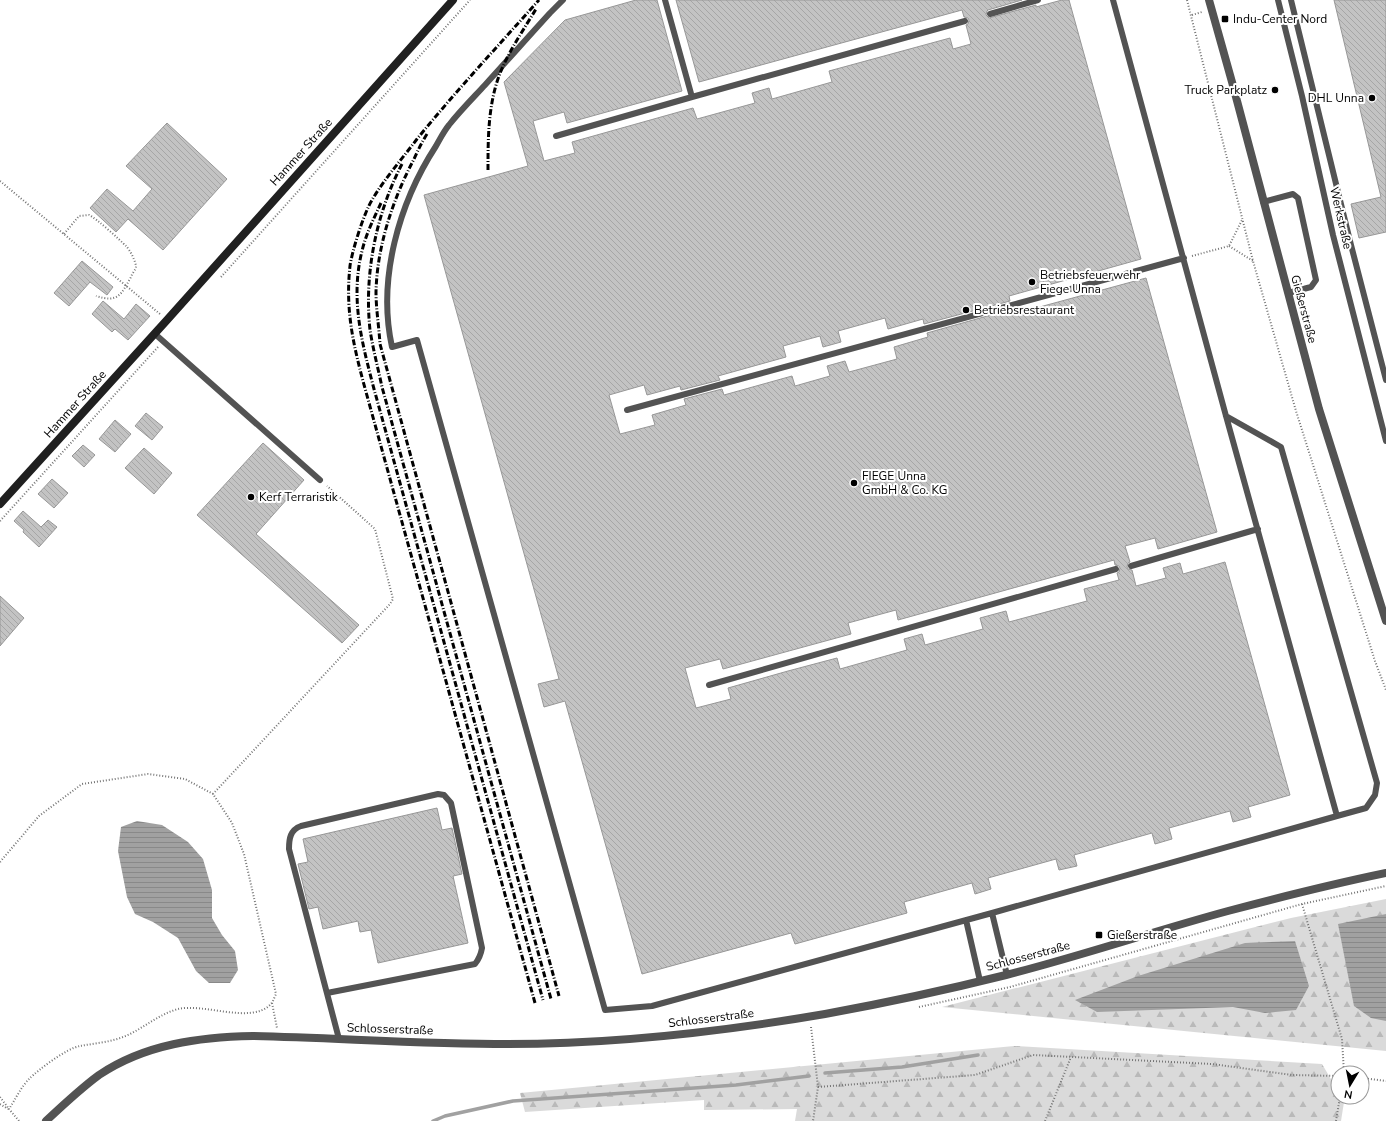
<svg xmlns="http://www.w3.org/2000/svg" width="1386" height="1121" font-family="'Nunito Sans',sans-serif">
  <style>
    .forest { fill: url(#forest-firs) }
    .water { fill: url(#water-rules) }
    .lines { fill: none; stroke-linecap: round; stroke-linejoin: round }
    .stream { stroke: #a1a1a1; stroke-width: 3.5 }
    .building { fill: url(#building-back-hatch); stroke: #979797; fill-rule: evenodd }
    .path { stroke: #757575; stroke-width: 2; stroke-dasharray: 1 2; stroke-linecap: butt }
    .service { stroke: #535353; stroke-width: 6 }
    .minor { stroke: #535353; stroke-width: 8 }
    .secondary { stroke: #202020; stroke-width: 8 }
    .rail { stroke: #000; stroke-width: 3; stroke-dasharray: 6 2 1 2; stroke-linecap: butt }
    .poi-dot { fill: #000; stroke: #fff; stroke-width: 1.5 }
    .labels { text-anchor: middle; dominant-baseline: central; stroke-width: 4; stroke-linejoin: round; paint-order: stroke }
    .poi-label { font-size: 12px; fill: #000; stroke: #fff; text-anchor: start }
    .street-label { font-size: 12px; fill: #000; stroke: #fff }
  </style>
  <defs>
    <pattern id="forest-firs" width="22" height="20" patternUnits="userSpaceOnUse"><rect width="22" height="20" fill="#dadada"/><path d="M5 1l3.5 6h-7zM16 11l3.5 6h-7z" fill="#b9b9b9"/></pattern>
    <pattern id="water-rules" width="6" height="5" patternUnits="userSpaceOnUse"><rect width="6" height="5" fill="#a1a1a1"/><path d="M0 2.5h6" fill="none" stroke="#898989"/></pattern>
    <pattern id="building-back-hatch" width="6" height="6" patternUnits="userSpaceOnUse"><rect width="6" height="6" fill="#c3c3c3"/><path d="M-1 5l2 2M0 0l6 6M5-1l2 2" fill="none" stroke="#a6a6a6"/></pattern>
  </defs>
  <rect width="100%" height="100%" fill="#fff"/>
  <!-- forest -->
  <path class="forest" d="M1386,899V1051L942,1007L1291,918Z
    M1014,1046L1322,1064L1338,1091V1097H1341L1344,1102L1341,1121H795L797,1109L704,1110V1100L525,1112L520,1093Z"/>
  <!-- water -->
  <path class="water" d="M137,821L162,825L188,842L203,859L212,890V918L222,935L235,951L238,970L230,983H209L196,971L178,938L153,922L135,914L127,897L118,851L121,827Z
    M1386,914V1021L1371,1018L1354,1006L1338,924Z
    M1295,941L1309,986L1296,1010L1265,1013L1233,1007L1097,1012L1075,1000L1138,976L1245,943Z"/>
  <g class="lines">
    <!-- stream -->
    <path class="stream" d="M825,1073L902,1067L978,1055
      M433,1121L445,1116L513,1101L736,1085L809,1076"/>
  </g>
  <!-- building -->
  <path class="building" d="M636,0H657L682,91L567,123L564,112L533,121L544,161L575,153L572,142L693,108L697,119L755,103L752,93L769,88L772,99L832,82L829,71L950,38L953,49L971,44L966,25L968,24L969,20L968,18L964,17L962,10L699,82L676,0H1022L988,10L987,11L986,15L989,18L1036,5V7L1062,0H1069L1141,259L1009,296L1010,301L924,324L923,319L888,329L885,318L838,331L841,342L823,347L820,336L783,346L786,357L718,376L720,380L681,390L680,386L647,395L644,385L609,395L620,434L655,425L652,415L686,405L684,399L722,389L724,395L792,376L795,386L830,376L827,366L845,361L849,372L897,359L894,347L928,337L927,333L1012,309L1014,314L1146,278L1217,532L1158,549L1155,538L1125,546L1130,562L1128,563L1127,567L1128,569L1132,570L1136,586L1166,578L1163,568L1180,563L1183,574L1225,562L1290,795L1248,807L1251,817L1233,822L1230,811L1169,828L1172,839L1155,844L1152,833L1074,855L1077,866L1059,870L1056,859L988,878L991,889L975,894L972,883L904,902L907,913L795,944L791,933L642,974L565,701L544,707L538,684L559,679L424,195L528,166L504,82L565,20ZM1114,560L1115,565L1119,566L1120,568L1119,572L1117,573L1119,580L1084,589L1087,601L1009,622L1006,611L980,618L983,629L925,645L922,634L904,639L907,650L840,669L837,658L788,671L728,688L731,699L696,708L685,668L720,659L723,669L851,634L848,623L896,610L898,620Z
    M1334,0H1386V232L1359,238L1351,204L1381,197Z
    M167,123L227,179L163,250L128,219L116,232L90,208L107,189L133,211L152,189L126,166Z
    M82,261L113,287L107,295L90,282L69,306L54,293Z
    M103,301L124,319L136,304L150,316L128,340L115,329L112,332L92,314Z
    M146,413L163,427L152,440L135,426Z
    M115,420L131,434L115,452L99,439Z
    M263,443L304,480L256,534L359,625L342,643L197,515Z
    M83,445L95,455L84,467L72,456Z
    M144,448L172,473L154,494L125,468Z
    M52,479L68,493L54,508L38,494Z
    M23,511L41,527L48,520L57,527L39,547L23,532L24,530L14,521Z
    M0,596L24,618L0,646Z
    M437,808L442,830L452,828L462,874L453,876L468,943L378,963L371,930L360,932L358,921L323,929L318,907L309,909L298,864L308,862L303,839Z"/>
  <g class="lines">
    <!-- path -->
    <path class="path" d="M1187,0L1253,261L1296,411L1375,661L1386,690
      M1192,15L1202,12
      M0,181L160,314
      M64,234L79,216L89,215C96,218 120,240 126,246C130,250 135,260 136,266C136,270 132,273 131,277C121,295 118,303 96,296
      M1229,246L1253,261
      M1192,256L1229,246L1242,220
      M221,277L470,0
      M0,521L158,347
      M0,862L39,816L82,784L148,774L185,779L213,794
      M1302,904L1342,1039L1344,1073
      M272,1003L277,1028
      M919,1007L1010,987L1302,904L1386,886
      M811,1027L818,1087L813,1121
      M1362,1078L1386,1081
      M818,1087L975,1075L1033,1055L1212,1064L1292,1075L1338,1076
      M0,1097L9,1109
      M0,1104L8,1109
      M19,1121L9,1109C15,1100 21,1087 29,1079C38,1070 67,1048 80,1046C96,1043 114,1042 130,1034C146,1026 160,1014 178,1009C205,1003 250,1024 270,1005C273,1002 274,998 276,994L244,854L232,823L213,794L390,604L393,599L375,529L327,486
      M1045,1121L1071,1057
      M1336,1121L1340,1097"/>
    <!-- service -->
    <path class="service" d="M563,0L550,13C528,37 507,61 485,85C473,98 460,111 449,125C444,131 440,139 436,146C399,203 377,279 392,347L417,340L605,1010L652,1006L992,913L1337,816L1226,416L1113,0
      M1278,0L1302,96L1333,235L1386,441
      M1291,0L1351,245L1386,380
      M990,14L1038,0
      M692,97L965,21
      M556,136L692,97L665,0
      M1263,202L1293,194L1298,198L1316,280L1311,287L1288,293
      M155,334L320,480
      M627,410L1184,258
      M1226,416L1281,447L1377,783L1375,795L1366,808L1337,816
      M1131,566L1258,529
      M709,685L1116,569
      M992,913L1007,975
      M966,920L980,981
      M327,993L475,964C479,959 481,954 482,948L451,803L444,795L438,794L301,826C290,830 289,839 289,849L339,1039"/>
    <!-- minor -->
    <path class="minor" d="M1209,0L1232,82L1319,409L1386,621
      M46,1121C63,1105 80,1089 99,1075C145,1044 200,1037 253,1036C338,1038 423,1044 508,1044C614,1044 720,1032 825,1014C885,1003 946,990 1006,975C1081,956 1154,931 1228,911C1281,897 1333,884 1386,873"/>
    <!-- secondary -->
    <path class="secondary" d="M0,504L167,320L453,0"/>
    <!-- rail -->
    <path class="rail" d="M427,134C422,142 418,150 414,159C393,199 377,246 376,292C376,309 379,327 380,344L559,996
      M402,164C376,214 364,274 370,330C373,349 378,368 382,387L551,999
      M488,170C488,139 488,106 499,76C507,54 524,29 536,9
      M381,203C374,218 366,234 362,251C350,299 362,343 374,389L543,1000
      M535,1003L366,392C354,348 345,312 350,266C352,251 364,213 372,200C385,178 402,159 417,139C456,91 498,46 539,0"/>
  </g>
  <!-- markers -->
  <g class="poi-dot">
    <rect x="1221" y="15" width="8" height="8" rx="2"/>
    <circle cx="1275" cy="90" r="4"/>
    <circle cx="1372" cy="98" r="4"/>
    <circle cx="1032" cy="282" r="4"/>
    <circle cx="966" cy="310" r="4"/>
    <circle cx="854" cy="483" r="4"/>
    <circle cx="251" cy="497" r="4"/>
    <rect x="1095" y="931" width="8" height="8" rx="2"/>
  </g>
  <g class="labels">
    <!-- poi labels -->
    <g class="poi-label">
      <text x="1233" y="19">Indu-Center Nord</text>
      <text x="1267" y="90" text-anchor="end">Truck Parkplatz</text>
      <text x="1364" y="98" text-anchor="end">DHL Unna</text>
      <text x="1040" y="275">Betriebsfeuerwehr<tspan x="1040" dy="14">Fiege Unna</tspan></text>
      <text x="974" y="310">Betriebsrestaurant</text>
      <text x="862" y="476">FIEGE Unna<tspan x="862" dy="14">GmbH &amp; Co. KG</tspan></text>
      <text x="259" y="497">Kerf Terraristik</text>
      <text x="1107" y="935">Gießerstraße</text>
    </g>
    <!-- street labels -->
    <g class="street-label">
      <text transform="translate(301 152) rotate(-48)">Hammer Straße</text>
      <text transform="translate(1341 218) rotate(77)">Werkstraße</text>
      <text transform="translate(1304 309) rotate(75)">Gießerstraße</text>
      <text transform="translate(75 404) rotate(-48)">Hammer Straße</text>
      <text transform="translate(1028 956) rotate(-15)">Schlosserstraße</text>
      <text transform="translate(711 1018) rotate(-7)">Schlosserstraße</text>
      <text transform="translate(390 1029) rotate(2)">Schlosserstraße</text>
    </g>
  </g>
  <!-- north arrow -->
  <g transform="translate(1350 1085) rotate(190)"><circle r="19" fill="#ffffff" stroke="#999999"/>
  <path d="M0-3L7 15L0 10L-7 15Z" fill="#000000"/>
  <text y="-6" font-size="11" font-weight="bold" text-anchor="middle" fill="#000000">N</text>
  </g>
</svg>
